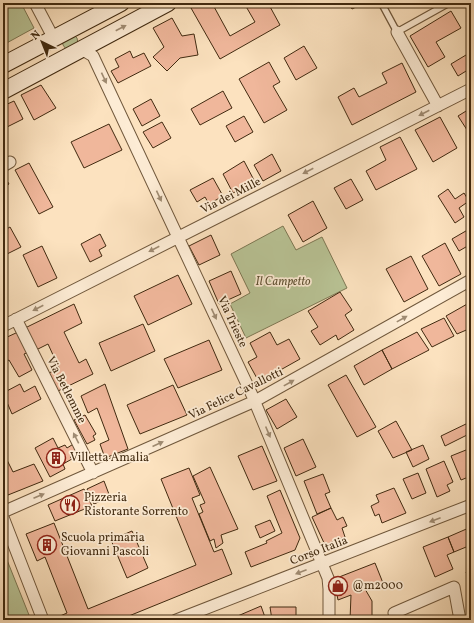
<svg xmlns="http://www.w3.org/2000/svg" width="474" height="623" font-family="Vollkorn,serif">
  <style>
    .green { fill: #b9c496; stroke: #7d7753 }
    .building { fill: #f0b79b; stroke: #412a10 }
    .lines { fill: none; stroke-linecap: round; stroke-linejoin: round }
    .lane-casing { stroke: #70583c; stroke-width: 8 }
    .street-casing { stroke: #70583c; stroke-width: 13 }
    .secondary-casing { stroke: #412a10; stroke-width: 18 }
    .lane { stroke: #fdecd5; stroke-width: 5.5 }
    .street { stroke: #fdecd5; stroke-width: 11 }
    .secondary { stroke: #fdecd5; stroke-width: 16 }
    .oneway { fill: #9f8b72 }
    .labels { text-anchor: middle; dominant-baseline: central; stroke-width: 3.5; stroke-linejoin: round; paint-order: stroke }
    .street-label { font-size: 12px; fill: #412a10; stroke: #fdecd5 }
    .park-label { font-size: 12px; font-style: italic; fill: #5f5032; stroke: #fdecd5 }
    .poi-label { font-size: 12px; fill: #412a10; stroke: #fdecd5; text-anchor: start }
  </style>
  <rect width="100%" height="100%" fill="#fce2bf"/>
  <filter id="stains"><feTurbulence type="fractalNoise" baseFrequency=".005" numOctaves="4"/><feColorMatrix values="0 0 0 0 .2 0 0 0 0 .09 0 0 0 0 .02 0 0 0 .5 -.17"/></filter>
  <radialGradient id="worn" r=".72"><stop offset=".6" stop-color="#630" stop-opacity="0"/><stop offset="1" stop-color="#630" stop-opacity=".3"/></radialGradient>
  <!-- green -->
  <path class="green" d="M3,3H21L34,28L3,45Z
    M75,36L77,38L78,43L66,49L63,45L62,40Z
    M283,226L296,250L322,237L347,288L246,338L230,304L250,293L231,254Z
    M3,550L31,620H3Z"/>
  <!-- building -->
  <path class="building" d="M199,3H212L230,36L255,22L244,3H268L280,25L220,59L191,8Z
    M348,3H364L352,9Z
    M451,11L461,28L436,42L445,57L428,67L410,36Z
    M172,18L182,36L194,34L198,55L180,58L167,71L153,57L164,47L153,28Z
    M304,46L317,68L296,80L284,58Z
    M130,51L133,58L144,53L151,66L118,83L111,71L119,67L115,59Z
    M471,52V68L458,76L451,64Z
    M269,62L280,82L273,86L287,110L264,123L239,79Z
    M402,63L416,92L352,125L338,97L354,88L359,97L387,83L382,73Z
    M41,85L56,108L34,120L21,95Z
    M223,91L232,108L200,125L191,109Z
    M151,99L160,116L142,126L133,109Z
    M14,101L23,119L3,129V106Z
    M471,108V132L469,133L458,116Z
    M244,116L253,132L235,142L226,126Z
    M440,117L457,148L433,162L415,130Z
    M162,122L171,138L153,148L143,132Z
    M109,124L122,150L84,168L71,142Z
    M400,137L417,169L376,190L366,171L386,160L380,147Z
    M272,154L281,171L263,181L254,165Z
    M244,161L255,182L233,193L223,174Z
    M29,163L53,207L39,214L15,170Z
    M3,174L9,184L3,188Z
    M213,178L223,196L209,204L205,197L197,202L190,190Z
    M351,179L363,200L346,209L334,188Z
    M448,189L455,199L464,193L469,201L459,208L464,217L455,223L438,196Z
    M313,201L327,228L303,242L288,215Z
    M10,227L21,247L3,256V231Z
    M471,228V244L459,251L452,239Z
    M100,234L106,246L99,250L102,256L90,262L81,244Z
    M211,235L220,255L199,265L189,246Z
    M445,243L461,274L439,286L422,256Z
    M42,246L57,278L38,287L23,255Z
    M411,256L428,289L404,302L386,269Z
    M231,271L241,294L219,304L209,281Z
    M178,275L192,304L148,325L134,296Z
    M340,292L352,310L345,315L354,330L338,340L336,335L320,345L311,331L318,327L308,311Z
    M469,303L471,305V328L457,334L446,316Z
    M74,304L82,323L64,332L79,363L86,359L93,374L58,391L49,373L59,368L48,344L34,351L23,329Z
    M444,318L454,336L432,347L421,329Z
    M143,324L155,351L111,371L99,343Z
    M18,332L29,352L24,354L32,370L19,377L9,360L3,363V339Z
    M270,332L277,345L289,339L300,359L259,382L248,362L257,357L250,343Z
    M417,332L429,350L392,369L382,350Z
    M209,340L222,370L178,388L164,359Z
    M382,350L392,369L364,385L354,366Z
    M346,375L376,427L357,437L328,385Z
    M20,384L24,392L35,386L41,399L12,414L3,393Z
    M105,384L128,449L105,458L100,444L109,440L97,408L88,413L81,396Z
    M173,385L187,415L140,434L127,405Z
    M286,399L297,417L277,429L266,410Z
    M85,415L96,434L93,436L95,440L87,444L74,420Z
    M396,421L412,450L393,458L378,431Z
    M468,423L471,428V433L445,446L441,436Z
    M53,438L58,448L65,445L67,448L75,443L79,452L70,457L72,459L63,464L65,469L50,477L35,448Z
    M303,439L316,467L296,476L284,448Z
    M423,445L429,459L413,467L406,452Z
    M262,446L277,481L253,490L238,456Z
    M471,448V476L461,480L451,456Z
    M3,452L13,472L34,464L43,481L3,497Z
    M444,461L453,482L447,485L450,491L437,497L426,469Z
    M210,467L238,529L221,535L223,543L216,548L214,539L210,541L199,514L203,512L200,505L205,503L193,476Z
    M189,468L200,495L192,498L214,552L222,549L232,574L119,620H62L60,616L67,613L45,557L37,561L26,534L54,523L88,609L196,565L161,479Z
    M418,473L426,493L412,499L403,479Z
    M323,474L330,492L325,494L331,508L317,514L304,481Z
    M104,481L110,497L94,504L87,489Z
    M394,488L406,513L382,523L379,514L375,516L371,506L379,502L376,495Z
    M84,489L92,506L55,521L48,505Z
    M280,490L300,538L295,550L251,567L245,552L267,543L266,541L282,533L267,496Z
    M331,508L337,520L343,517L347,526L342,528L345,537L325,545L312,517Z
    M270,520L275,531L260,538L255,526Z
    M471,527V545L454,552L448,537Z
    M132,531L148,568L127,578L111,540Z
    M448,537L454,552L447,555L453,569L435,577L423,547Z
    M375,563L383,583L365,589L372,601V620H350L351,595L338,600L334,579Z
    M471,570V581L470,582L466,572Z
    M261,606L266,620H242L240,615Z
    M270,607H296V617L301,616V620H272Z
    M240,615L242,620H227Z"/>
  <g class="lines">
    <defs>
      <path id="lane" d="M389,3L383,6L397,32L449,3"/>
      <path id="street" d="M35,3L54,39
        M397,32L438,106
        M81,49L93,56L252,395L328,578L329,589V620
        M3,166L10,162
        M16,319L93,473
        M3,326L471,89
        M3,512L255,401L471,280
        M3,517L43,620
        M394,613L454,587L460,620
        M176,620L471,505"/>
      <path id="secondary" d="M3,65L121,3
        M3,91L168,3"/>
    </defs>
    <!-- lane casing -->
    <use href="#lane" class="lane-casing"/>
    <!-- street casing -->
    <use href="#street" class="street-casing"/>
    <!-- secondary casing -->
    <use href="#secondary" class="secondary-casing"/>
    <!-- lane -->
    <use href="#lane" class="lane"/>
    <!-- street -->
    <use href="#street" class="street"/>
    <!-- secondary -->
    <use href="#secondary" class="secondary"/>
  </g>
  <!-- one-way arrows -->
  <defs><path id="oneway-solid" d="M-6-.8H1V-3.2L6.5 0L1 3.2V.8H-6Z"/></defs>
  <g class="oneway">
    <use href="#oneway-solid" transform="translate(121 28) rotate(-28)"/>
    <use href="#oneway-solid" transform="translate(104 78) rotate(65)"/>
    <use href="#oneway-solid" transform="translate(424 113) rotate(153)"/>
    <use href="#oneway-solid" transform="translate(308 171) rotate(153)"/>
    <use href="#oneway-solid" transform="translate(159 196) rotate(65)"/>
    <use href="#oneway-solid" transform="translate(154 249) rotate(153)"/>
    <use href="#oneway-solid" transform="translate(38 308) rotate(153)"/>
    <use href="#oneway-solid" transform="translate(214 314) rotate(65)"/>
    <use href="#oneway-solid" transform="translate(402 319) rotate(-29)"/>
    <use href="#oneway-solid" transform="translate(289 383) rotate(-29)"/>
    <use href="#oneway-solid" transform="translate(268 432) rotate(67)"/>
    <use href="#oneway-solid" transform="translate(76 438) rotate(-117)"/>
    <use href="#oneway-solid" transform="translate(158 444) rotate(-24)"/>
    <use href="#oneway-solid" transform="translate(39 496) rotate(-23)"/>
    <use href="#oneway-solid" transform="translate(435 520) rotate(159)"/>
    <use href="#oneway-solid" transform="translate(301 572) rotate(159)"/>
  </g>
  <!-- icons -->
  <defs>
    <symbol id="building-ring" viewBox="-11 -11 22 22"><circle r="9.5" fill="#fdecd5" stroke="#8f2418" stroke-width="1.5"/><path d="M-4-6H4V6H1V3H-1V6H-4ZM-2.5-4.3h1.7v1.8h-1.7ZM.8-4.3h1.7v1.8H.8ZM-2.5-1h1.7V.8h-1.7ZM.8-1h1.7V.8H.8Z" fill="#8f2418"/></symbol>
    <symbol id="restaurant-ring" viewBox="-11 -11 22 22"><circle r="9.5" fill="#fdecd5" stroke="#8f2418" stroke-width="1.5"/><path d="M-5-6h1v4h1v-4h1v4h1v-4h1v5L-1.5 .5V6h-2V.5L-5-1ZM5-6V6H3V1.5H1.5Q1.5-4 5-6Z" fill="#8f2418"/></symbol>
    <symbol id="shop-ring" viewBox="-11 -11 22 22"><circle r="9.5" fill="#fdecd5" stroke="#8f2418" stroke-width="1.5"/><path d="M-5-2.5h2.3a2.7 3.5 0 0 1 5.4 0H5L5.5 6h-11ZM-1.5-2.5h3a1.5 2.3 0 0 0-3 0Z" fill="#8f2418"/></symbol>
  </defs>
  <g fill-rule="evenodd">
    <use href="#building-ring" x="45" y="447" width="22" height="22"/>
    <use href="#restaurant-ring" x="59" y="494" width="22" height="22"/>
    <use href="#building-ring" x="36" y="534" width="22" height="22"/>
    <use href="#shop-ring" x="327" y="575" width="22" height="22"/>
  </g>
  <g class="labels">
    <!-- street labels -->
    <g class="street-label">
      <text transform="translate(231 196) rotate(-27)">Via dei Mille</text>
      <text transform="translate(232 322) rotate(65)">Via Trieste</text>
      <text transform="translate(66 390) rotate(63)">Via Betlemme</text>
      <text transform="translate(236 394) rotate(-26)">Via Felice Cavallotti</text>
      <text transform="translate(319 551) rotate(-21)">Corso Italia</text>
    </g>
    <!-- park labels -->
    <g class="park-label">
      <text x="283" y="282">Il Campetto</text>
    </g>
    <!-- poi labels -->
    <g class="poi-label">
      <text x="70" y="458">Villetta Amalia</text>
      <text x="84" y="498">Pizzeria<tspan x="84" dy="14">Ristorante Sorrento</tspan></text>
      <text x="61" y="538">Scuola primaria<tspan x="61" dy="14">Giovanni Pascoli</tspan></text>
      <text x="352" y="586">@m2000</text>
    </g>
  </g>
  <!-- margin -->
  <rect width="474" height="623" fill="none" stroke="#fce2bf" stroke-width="16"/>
  <rect x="4" y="4" width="466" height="615" fill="none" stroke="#412a10" stroke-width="2"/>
  <rect x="8" y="8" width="458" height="607" fill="none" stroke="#412a10"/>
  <!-- north arrow -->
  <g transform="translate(42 42) rotate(317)" stroke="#fdecd5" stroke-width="3" paint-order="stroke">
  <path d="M0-3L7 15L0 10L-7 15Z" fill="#412a10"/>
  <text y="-6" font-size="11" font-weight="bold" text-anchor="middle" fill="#412a10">N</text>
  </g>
  <rect width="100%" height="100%" filter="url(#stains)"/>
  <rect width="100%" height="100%" fill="url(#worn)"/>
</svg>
